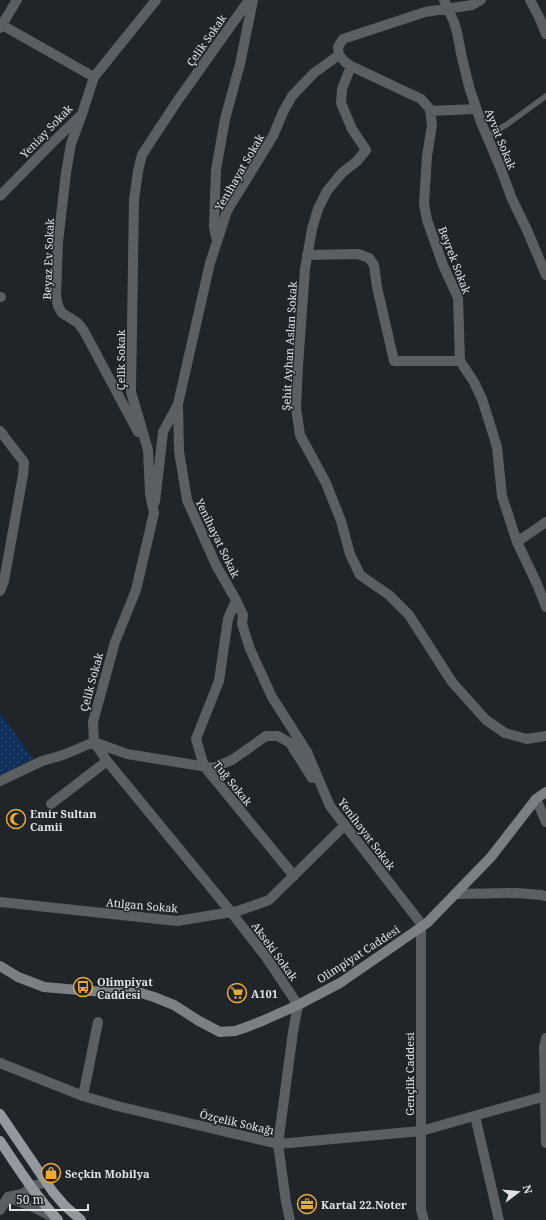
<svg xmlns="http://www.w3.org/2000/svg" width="546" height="1220" font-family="'Noto Serif',serif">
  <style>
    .park { fill: url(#park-dots) }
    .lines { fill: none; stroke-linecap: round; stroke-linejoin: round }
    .service { stroke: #5c5f62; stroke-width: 5.5 }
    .minor { stroke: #5c5f62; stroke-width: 10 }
    .tertiary { stroke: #5c5f62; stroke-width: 10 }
    .secondary { stroke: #7c8084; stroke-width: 10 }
    .primary { stroke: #94999f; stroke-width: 10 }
    .labels { text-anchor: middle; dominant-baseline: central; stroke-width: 3; stroke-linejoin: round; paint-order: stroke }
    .street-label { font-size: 11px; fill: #e1e3e7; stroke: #20252a }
    .poi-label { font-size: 11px; font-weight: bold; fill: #e1e3e7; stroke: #20252a; text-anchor: start }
  </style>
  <defs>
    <pattern id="park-dots" width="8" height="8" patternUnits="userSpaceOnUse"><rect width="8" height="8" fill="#0f305a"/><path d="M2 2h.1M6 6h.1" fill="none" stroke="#324e72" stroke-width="1.8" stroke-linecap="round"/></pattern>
  </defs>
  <rect width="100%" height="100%" fill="#20252a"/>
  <!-- park -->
  <path class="park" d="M0,713L33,759L0,775Z"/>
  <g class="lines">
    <!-- service -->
    <path class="service" d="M487,136L506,125L546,96"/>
    <!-- minor -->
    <path class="minor" d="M249,0L178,100L151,141L142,155L138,171L134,200L131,392L148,450L150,493L154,513L136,590L115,642L93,722L94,742L107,761L231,912L266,957L298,1005L293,1032L278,1144L286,1202L290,1220
      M444,0L454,22L457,32L462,58L470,90L481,122L500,167L512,199L527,230L546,275
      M530,0L539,17L546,34
      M2,25L94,77
      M339,55L314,73L292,96L283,112L273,136L227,211L210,263L178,404L179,451L187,500L216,565L236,600L243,615L242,624L250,649L272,697L307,752L330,806L423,926
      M339,55L345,62L351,66L421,99L430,109L432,125L427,156L424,204L427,220L443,265L458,298L460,361L474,382L482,399L488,418L497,447L502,496L517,542L537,584L546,607
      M339,55L338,47L343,39L425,12L472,5L481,0
      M351,66L342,89L341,103L352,129L366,150L357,161L342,173L327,191L318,209L312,229L305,269L298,366L296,408L300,435L326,483L341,521L350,554L360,575L389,595L409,615L452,682L486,720L505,733L527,739L546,736
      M430,111L476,109
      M82,114L71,144L66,173L58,242L56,296L58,306L62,313L78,323L84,331L138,432
      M0,196L50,145L82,114L94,77L156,0
      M217,241L214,227L216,170L225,119L240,64L253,0
      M307,255L358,254L369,258L374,265L377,287L394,361H460
      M0,297H1
      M0,431L24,462L23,475L4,581L0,591
      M155,502L163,432L177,406
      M517,542L546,522
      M236,600L228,619L219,681L196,739L204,766L294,876
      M94,742L127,754L213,768L232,760L266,736H278L290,743L312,778
      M0,781L42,761L63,755L94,742
      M536,799L546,822
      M51,804L107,761
      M455,894L517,893L541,895L546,896
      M0,902L177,921L238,911L269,900L345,825
      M546,1038L544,1047L546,1143
      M83,1096L98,1022
      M475,1116L499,1220
      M8,1197L37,1209L57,1219
      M8,1197L22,1194L36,1185L48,1182
      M0,1210L8,1197"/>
    <!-- tertiary -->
    <path class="tertiary" d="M0,28L17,0
      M421,928V1210L424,1220
      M0,1063L83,1096L117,1106L278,1144L421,1131L545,1096"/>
    <!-- secondary -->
    <path class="secondary" d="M0,966L18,977L44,987L90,991L141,993L154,997L174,1005L199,1021L220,1032L235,1031L244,1028L262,1021L298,1005L340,983L427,923L491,857L536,799L546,792"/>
    <!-- primary -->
    <path class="primary" d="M0,1114L53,1192L65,1206L81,1220
      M0,1141C18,1168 36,1196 58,1220"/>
  </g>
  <!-- icons -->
  <defs>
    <symbol id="mosque-ring" viewBox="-11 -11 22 22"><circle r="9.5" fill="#20252a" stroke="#eba93a" stroke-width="1.5"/><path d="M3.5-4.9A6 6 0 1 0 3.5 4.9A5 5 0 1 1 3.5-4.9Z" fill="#eba93a"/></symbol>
    <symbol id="bus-ring" viewBox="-11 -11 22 22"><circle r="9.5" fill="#20252a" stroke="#eba93a" stroke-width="1.5"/><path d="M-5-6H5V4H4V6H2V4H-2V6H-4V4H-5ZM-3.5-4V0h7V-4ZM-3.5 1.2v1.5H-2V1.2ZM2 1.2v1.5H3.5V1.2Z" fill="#eba93a"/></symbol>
    <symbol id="supermarket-ring" viewBox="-11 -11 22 22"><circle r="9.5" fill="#20252a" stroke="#eba93a" stroke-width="1.5"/><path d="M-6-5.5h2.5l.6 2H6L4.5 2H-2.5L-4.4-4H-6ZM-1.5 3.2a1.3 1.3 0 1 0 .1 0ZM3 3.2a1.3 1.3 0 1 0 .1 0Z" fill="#eba93a"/></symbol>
    <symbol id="shop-ring" viewBox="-11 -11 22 22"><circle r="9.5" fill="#20252a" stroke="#eba93a" stroke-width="1.5"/><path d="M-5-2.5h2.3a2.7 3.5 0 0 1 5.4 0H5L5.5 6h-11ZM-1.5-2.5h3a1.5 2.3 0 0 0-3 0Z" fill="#eba93a"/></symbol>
    <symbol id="office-ring" viewBox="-11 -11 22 22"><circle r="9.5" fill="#20252a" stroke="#eba93a" stroke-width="1.5"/><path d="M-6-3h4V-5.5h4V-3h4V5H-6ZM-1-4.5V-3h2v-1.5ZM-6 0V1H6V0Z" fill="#eba93a"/></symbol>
  </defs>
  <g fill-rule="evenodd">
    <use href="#mosque-ring" x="5" y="808" width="22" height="22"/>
    <use href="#bus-ring" x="72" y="976" width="22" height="22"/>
    <use href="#supermarket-ring" x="226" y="982" width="22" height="22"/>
    <use href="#shop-ring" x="40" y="1162" width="22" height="22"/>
    <use href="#office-ring" x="296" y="1193" width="22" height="22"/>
  </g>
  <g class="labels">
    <!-- street labels -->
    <g class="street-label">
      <text transform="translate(206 40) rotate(-55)">Çelik Sokak</text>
      <text transform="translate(46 131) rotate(-46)">Yeniay Sokak</text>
      <text transform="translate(501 139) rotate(68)">Ayvat Sokak</text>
      <text transform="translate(239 172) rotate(-60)">Yenihayat Sokak</text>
      <text transform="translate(48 259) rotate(-88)">Beyaz Ev Sokak</text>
      <text transform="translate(455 260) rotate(69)">Beyrek Sokak</text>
      <text transform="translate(289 346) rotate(-87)">Şehit Ayhan Aslan Sokak</text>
      <text transform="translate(120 360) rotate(-90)">Çelik Sokak</text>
      <text transform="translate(218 538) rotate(64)">Yenihayat Sokak</text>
      <text transform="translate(91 682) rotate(-75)">Çelik Sokak</text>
      <text transform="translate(233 783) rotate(51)">Tuğ Sokak</text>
      <text transform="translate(367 834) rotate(53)">Yenihayat Sokak</text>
      <text transform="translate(142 905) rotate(5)">Atılgan Sokak</text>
      <text transform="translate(275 951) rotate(54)">Akseki Sokak</text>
      <text transform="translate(358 954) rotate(-33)">Olimpiyat Caddesi</text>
      <text transform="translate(409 1074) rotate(-90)">Gençlik Caddesi</text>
      <text transform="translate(237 1122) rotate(13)">Özçelik Sokağı</text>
    </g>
    <!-- poi labels -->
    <g class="poi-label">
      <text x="30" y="813">Emir Sultan<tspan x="30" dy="13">Camii</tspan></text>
      <text x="97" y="981">Oli̇mpi̇yat<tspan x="97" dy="13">Caddesi̇</tspan></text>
      <text x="251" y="993">A101</text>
      <text x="65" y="1173">Seçkin Mobilya</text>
      <text x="321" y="1204">Kartal 22.Noter</text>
    </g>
  </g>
  <!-- north arrow -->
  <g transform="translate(518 1192) rotate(74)" stroke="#20252a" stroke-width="3" paint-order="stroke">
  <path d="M0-3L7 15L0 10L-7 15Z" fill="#e1e3e7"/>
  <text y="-6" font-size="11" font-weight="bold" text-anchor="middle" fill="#e1e3e7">N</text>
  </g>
  <!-- scale -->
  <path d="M10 1204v6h78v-6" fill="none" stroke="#e1e3e7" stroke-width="2"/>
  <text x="16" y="1204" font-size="12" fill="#e1e3e7" stroke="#20252a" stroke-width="3" paint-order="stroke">50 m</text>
</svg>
